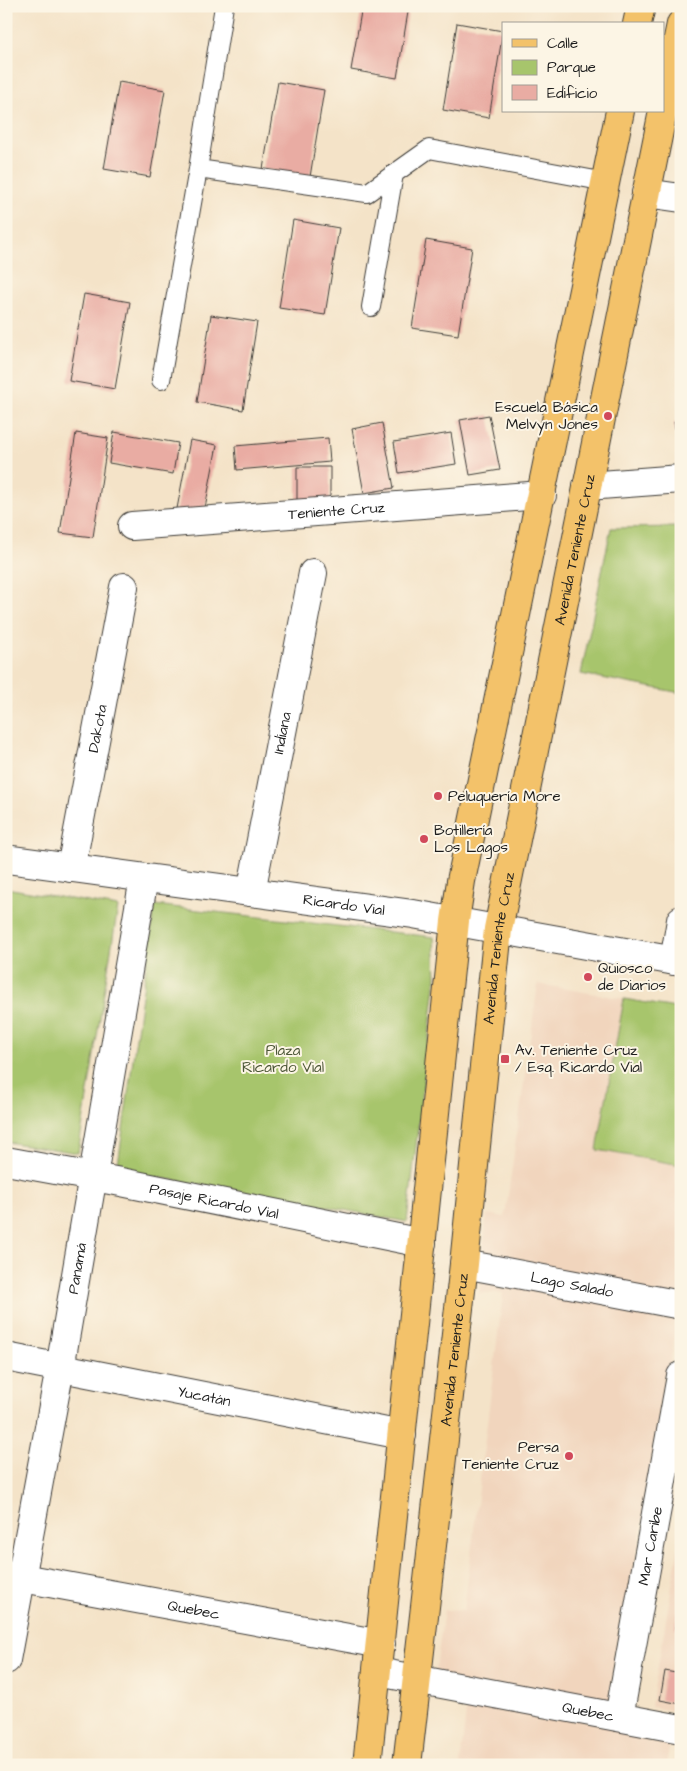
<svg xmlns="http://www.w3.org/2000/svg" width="687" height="1771" font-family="'Architects Daughter',sans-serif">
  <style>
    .built { fill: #f1d5bd }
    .green { fill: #a7c56c; stroke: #627044 }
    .building { fill: #e9aca3 }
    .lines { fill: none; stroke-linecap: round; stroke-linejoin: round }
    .service-casing { stroke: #3c3a36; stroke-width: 20 }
    .minor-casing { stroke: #3c3a36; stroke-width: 30 }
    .tertiary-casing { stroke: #3c3a36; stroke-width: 30 }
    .primary-casing { stroke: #3c3a36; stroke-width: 30 }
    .service { stroke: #fff; stroke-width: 18 }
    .minor { stroke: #fff; stroke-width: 28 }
    .tertiary { stroke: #fff; stroke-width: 28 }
    .primary { stroke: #f3c26a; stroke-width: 28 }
    .poi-dot { fill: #d1495b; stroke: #fcf5e5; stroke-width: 2 }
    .labels { text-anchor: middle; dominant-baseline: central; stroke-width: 4; stroke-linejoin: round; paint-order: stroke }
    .poi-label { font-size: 15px; fill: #1c1c1c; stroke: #fcf5e5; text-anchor: start }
    .street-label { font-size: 15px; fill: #1c1c1c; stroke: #fcf5e5 }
    .park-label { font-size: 15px; fill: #4d5738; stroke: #fcf5e5 }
  </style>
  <rect width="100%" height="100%" fill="#fcf5e5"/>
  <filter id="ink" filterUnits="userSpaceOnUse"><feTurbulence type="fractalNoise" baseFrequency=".02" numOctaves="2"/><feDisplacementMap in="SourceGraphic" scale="10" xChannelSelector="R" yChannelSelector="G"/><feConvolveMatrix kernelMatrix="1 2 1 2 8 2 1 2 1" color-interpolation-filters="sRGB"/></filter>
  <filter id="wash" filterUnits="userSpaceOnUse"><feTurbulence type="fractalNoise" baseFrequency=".0096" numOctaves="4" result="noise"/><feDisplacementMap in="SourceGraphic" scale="20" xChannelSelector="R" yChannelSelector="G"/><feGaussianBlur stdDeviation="1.12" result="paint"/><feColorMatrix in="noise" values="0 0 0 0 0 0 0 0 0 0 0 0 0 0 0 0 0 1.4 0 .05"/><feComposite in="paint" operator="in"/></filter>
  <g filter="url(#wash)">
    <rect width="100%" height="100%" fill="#f4e3c8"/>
    <!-- built -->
    <path class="built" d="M538,984L624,999L597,1150L681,1165V1302L608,1719L672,1733L666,1765H460L467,1704L432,1699L444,1610L464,1611L503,1293H479L487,1214L505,1217Z
      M681,1533V1712L651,1707Z"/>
    <!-- green -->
    <path class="green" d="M681,527V693L581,674L611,528Z
      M6,888L118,907L78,1153L6,1142Z
      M155,905L434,937L436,977L407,1222L256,1193L117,1171Z
      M624,999L681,1009V1165L597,1150Z"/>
    <g id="blocks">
      <!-- building -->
      <path class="building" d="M362,6H409L397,78L351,70Z
        M457,23L503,31L489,118L443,110Z
        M119,82L165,90L150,177L104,169Z
        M278,82L324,90L310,177L263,169Z
        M293,220L339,228L325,315L279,308Z
        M426,240L472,248L458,335L412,328Z
        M84,294L130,302L115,389L69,381Z
        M211,315L257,322L243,410L197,402Z
        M489,415L500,470L470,475L460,420Z
        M681,421V461H680L674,422Z
        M382,423L394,488L364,493L352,429Z
        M114,432L178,443L173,474L109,463Z
        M76,433L108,438L93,537L60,533Z
        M451,433L456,464L399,473L394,442Z
        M328,438L330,462L237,470L235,446Z
        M190,440L217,445L203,519L176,514Z
        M297,467H330V507H297Z
        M680,1599H681V1629L675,1628Z
        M665,1671L681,1674V1704L660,1700Z"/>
    </g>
  </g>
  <g filter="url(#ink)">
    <use href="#blocks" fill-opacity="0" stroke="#3c3a36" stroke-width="1"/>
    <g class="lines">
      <defs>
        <path id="service" d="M224,6L198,169L367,193L429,149L606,182
          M371,307L394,174
          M161,380L198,169"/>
        <g id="minor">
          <path d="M646,193L681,198"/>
          <path d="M587,486L681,479"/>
          <path id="s1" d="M132,526L542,495"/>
          <path id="s2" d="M71,868L124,587"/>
          <path id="s3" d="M251,892L313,573"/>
          <path d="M674,961L681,920"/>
          <path id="s4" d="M6,1161L121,1182L422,1243"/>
          <path id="s5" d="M464,1264L681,1305"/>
          <path id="s6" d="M6,1357L402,1435"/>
          <path id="s7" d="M6,1575L381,1644"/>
          <path id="s8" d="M6,1660L60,1368L144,878"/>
          <path id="s9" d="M378,1672L681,1729"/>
          <path id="s10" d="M619,1717L681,1376"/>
        </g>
        <g id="tertiary">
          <path id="s11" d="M6,859L413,914L681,962"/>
        </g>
        <g id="primary">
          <path d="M637,24L641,6"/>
          <path d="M663,110L681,24"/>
          <path d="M367,1765L455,921L461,881L620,111"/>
          <path id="s12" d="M407,1765L464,1264L498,929L663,111"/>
        </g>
      </defs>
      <!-- service casing -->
      <use href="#service" class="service-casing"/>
      <!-- minor casing -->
      <use href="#minor" class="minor-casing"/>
      <!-- tertiary casing -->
      <use href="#tertiary" class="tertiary-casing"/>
      <!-- primary casing -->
      <use href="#primary" class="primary-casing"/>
      <!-- service -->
      <use href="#service" class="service"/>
      <!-- minor -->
      <use href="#minor" class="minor"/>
      <!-- tertiary -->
      <use href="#tertiary" class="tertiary"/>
      <!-- primary -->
      <use href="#primary" class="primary"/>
    </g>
  </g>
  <!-- markers -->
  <g class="poi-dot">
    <circle cx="608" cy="416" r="5"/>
    <circle cx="438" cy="796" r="5"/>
    <circle cx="424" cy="839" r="5"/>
    <circle cx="588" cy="977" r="5"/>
    <rect x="500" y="1054" width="10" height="10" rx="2.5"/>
    <circle cx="569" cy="1456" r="5"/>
  </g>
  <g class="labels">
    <!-- poi labels -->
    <g class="poi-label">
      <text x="598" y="407" text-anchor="end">Escuela Básica<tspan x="598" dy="17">Melvyn Jones</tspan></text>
      <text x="448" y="796">Peluquería More</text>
      <text x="434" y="830">Botillería<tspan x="434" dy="17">Los Lagos</tspan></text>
      <text x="598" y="968">Quiosco<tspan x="598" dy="17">de Diarios</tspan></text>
      <text x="515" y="1050">Av. Teniente Cruz<tspan x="515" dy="17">/ Esq. Ricardo Vial</tspan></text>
      <text x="559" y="1447" text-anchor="end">Persa<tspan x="559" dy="17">Teniente Cruz</tspan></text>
    </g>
    <!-- street labels -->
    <g class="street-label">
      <text stroke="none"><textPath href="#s1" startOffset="205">Teniente Cruz</textPath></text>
      <text stroke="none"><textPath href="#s12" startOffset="1228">Avenida Teniente Cruz</textPath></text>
      <text stroke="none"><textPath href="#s2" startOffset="142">Dakota</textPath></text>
      <text stroke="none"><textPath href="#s3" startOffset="162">Indiana</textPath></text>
      <text stroke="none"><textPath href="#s11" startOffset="341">Ricardo Vial</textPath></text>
      <text stroke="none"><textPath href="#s12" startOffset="822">Avenida Teniente Cruz</textPath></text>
      <text stroke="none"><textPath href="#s4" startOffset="212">Pasaje Ricardo Vial</textPath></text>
      <text stroke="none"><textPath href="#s8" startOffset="398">Panamá</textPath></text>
      <text stroke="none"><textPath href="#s5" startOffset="110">Lago Salado</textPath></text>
      <text stroke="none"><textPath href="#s12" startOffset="418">Avenida Teniente Cruz</textPath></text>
      <text stroke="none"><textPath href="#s6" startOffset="202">Yucatán</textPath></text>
      <text stroke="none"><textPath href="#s10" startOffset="174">Mar Caribe</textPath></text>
      <text stroke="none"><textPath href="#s7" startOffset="191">Quebec</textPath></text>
      <text stroke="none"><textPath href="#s9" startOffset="214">Quebec</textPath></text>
    </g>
    <!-- park labels -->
    <g class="park-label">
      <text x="283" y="1050">Plaza<tspan x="283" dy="17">Ricardo Vial</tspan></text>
    </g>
  </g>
  <!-- margin -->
  <rect width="687" height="1771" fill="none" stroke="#fcf5e5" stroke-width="25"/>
  <!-- legend -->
  <rect x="502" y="22" width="162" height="90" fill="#fcf5e5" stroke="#a29e95"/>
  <rect x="512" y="39" width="25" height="8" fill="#f3c26a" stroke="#a29e95"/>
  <text x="547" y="48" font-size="15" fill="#1c1c1c">Calle</text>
  <rect x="512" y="60" width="25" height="15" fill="#a7c56c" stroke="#a29e95"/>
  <text x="547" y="72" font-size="15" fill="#1c1c1c">Parque</text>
  <rect x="512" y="85" width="25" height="15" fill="#e9aca3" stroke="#a29e95"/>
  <text x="547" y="98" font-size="15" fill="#1c1c1c">Edificio</text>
</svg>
